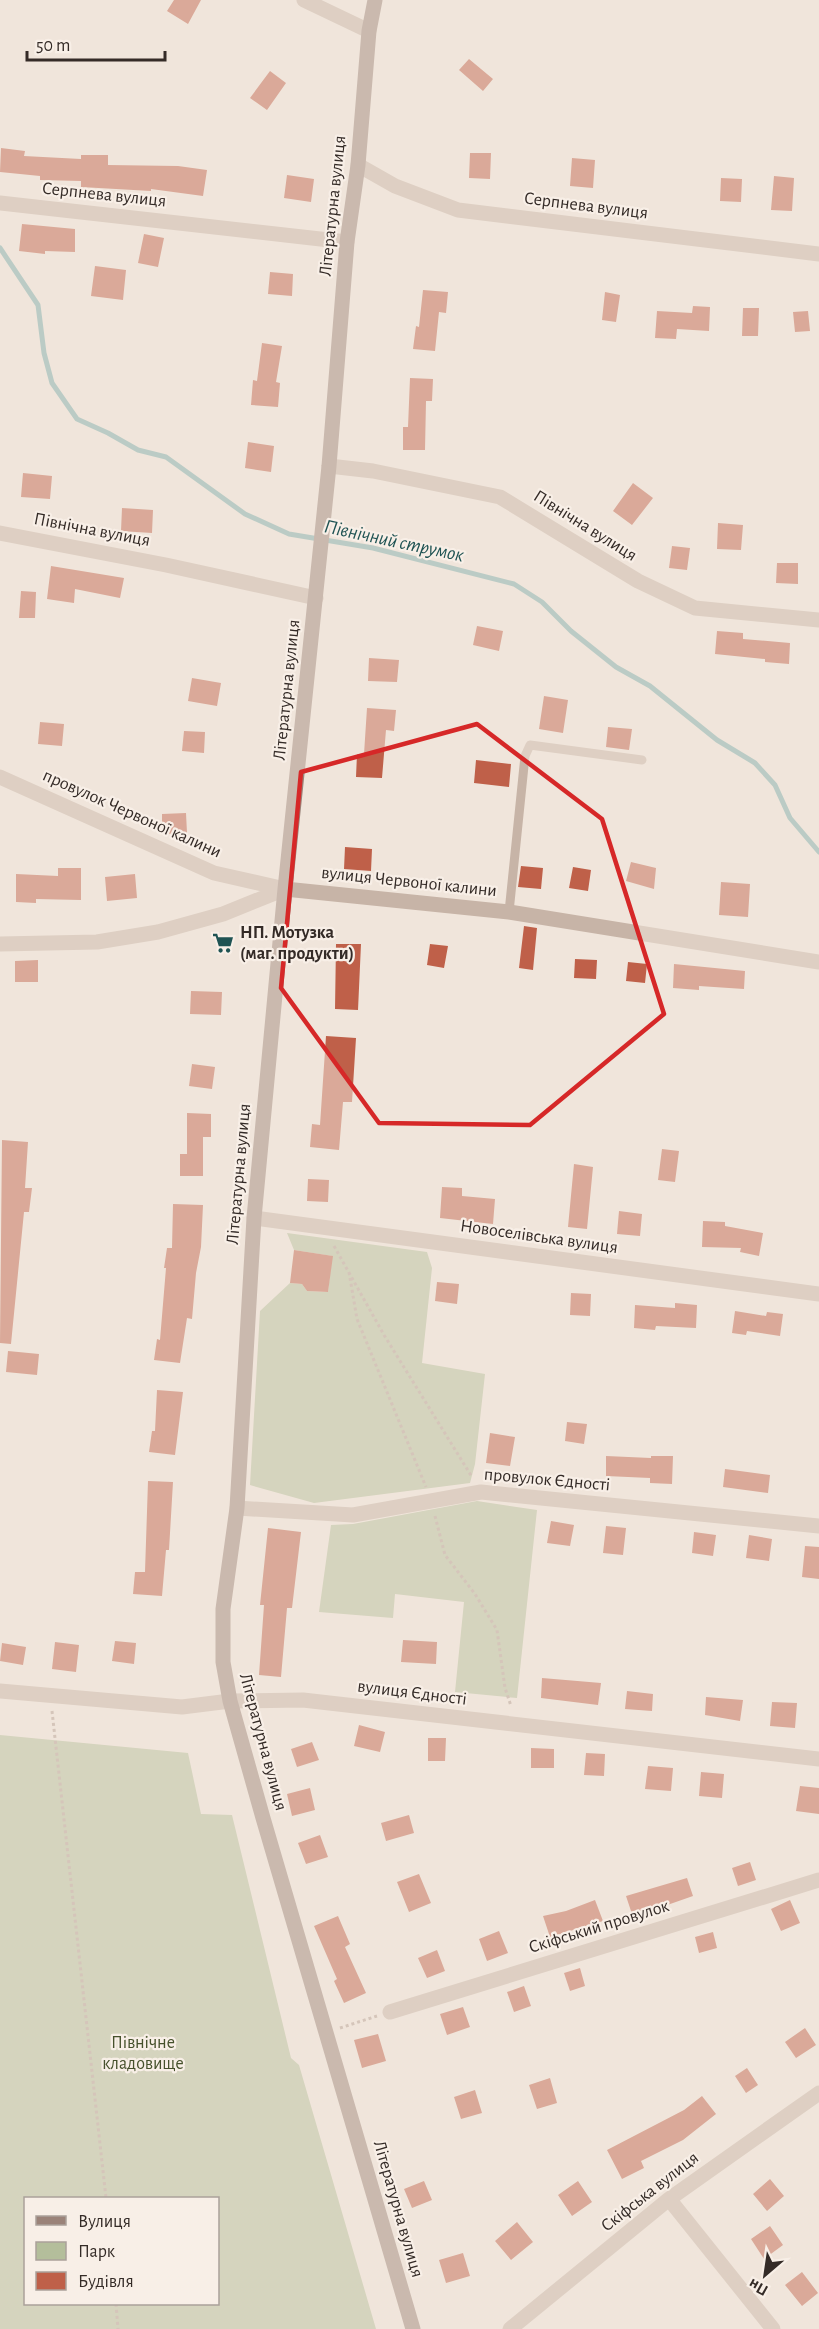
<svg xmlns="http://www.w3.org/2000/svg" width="819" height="2329" font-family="'Alegreya Sans',sans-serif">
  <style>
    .green { fill: #b4be9b; fill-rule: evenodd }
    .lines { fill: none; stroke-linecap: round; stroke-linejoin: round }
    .stream { stroke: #7bacab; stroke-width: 5 }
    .building { fill: #bf6049 }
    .path { stroke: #b39e92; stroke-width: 3; stroke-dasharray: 3 3; stroke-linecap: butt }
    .lane { stroke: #c7b4a7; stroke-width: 9 }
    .street { stroke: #c7b4a7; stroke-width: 15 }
    .secondary { stroke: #9b8379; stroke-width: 15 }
    .marked { fill: none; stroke: #d62828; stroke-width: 4.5; stroke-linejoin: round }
    .labels { text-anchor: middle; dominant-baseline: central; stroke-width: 4.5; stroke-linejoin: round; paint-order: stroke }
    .street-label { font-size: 18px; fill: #342b27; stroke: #f8efe7 }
    .poi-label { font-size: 18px; font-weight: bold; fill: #342b27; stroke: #f8efe7; text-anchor: start }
    .park-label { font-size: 18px; fill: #46512c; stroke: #f8efe7 }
    .water-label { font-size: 20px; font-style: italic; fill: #1f5353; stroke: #f8efe7 }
  </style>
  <rect width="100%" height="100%" fill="#f0e5db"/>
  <!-- green -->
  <path class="green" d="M287,1233L427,1252L432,1268L422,1363L485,1374L475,1464L470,1483L314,1503L250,1485L260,1311L290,1283L302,1284L307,1291L328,1292L332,1256L294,1250Z
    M477,1501L537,1510L517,1698L455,1692L464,1602L395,1594L393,1618L319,1612L331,1525L353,1524Z
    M0,1735L188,1753L201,1814L232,1815L291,2058L299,2065L376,2329H0ZM26,2198H218V2304H26Z"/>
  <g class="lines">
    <!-- stream -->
    <path class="stream" d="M0,248L38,305L44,353L52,383L77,419L108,433L138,450L166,457L245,514L289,534L373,548L514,584L542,602L571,631L616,667L650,686L717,740L755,763L775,785L790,818L819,852"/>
  </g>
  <!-- building -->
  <path class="building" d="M174,0H201L188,24L167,11Z
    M469,59L493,79L483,91L459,70Z
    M270,71L286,83L267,110L250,98Z
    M1,148L25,151L24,156L81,159V155H108V165L178,166L207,170L203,196L151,189V191L81,187V181L40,180V176L0,172Z
    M470,153H491L490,179L469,178Z
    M572,158L595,160L593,188L570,186Z
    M287,175L314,179L311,202L284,198Z
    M774,176L794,178L792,211L771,210Z
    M721,178L742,179L741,202L720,201Z
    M22,224L75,229V252L45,251V254L19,251Z
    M144,234L164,238L158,267L138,263Z
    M95,266L126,270L123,300L91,296Z
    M270,272L293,274L292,296L268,294Z
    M423,290L448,292L446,313L439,312L435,351L413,349L416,326L419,327Z
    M605,292L620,295L616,322L602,320Z
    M693,306L710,307L709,331L677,329L676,339L655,338L657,311L692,313Z
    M743,308H759L758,336H742Z
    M808,311L810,331L795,332L793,312Z
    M262,343L282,346L276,382L280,383L278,407L251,405L253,380L257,381Z
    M410,378L433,379L432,401H426L425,450H403V427H408Z
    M248,442L274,446L271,472L245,468Z
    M23,473L52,476L50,499L21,497Z
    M633,483L653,498L632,525L613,511Z
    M122,508L153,510L152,533L121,531Z
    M718,523L743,525L741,550L717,549Z
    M672,546L690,548L687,570L669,568Z
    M777,563H798V584L776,583Z
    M51,566L124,578L120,598L75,589L74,603L47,599Z
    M21,591L36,592L35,618H19Z
    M477,626L503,631L499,651L473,645Z
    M717,631L743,633V639L790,643L789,664L765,662V659L715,654Z
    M369,658L399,660L397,682L368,681Z
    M192,678L221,683L217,706L188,701Z
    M544,696L568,700L563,733L539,729Z
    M367,708L396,710L394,731L386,730L382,778L356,777L357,754H364Z
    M40,722L64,724L62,746L38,744Z
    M608,727L632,729L629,750L606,747Z
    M184,731L205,732L204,753L182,751Z
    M476,760L511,764L509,787L474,783Z
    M186,813L187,833L162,834V814Z
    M345,847L372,849L371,871L344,869Z
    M631,862L656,868L654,889L626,881Z
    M521,866L543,868L541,889L518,887Z
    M573,867L591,870L588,891L569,888Z
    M58,868H81V900L36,899V903L16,902V874L58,876Z
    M135,874L137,898L107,901L105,877Z
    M721,882L750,884L748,917L719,915Z
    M524,926L537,928L533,970L519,968Z
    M336,944H361L358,1010L335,1009Z
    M430,944L448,946L444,968L427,965Z
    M575,959L597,960L596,979L574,978Z
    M38,960V982H15V961Z
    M628,962L647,964L645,983L626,981Z
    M674,964L745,971L744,989L699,986V990L673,988Z
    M191,991L222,992L221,1015L190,1014Z
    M326,1036L356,1038L352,1102H343L339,1150L310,1147L312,1124L320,1125Z
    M192,1064L215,1067L212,1089L189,1086Z
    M187,1113L211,1114V1137H203V1176H180V1154H187Z
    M2,1140L28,1142L25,1188H32L29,1212H24L11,1344L0,1343Z
    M662,1149L679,1151L675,1182L658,1180Z
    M574,1164L593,1167L587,1229L568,1227Z
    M308,1179L329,1180L328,1202L307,1201Z
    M442,1187L462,1188V1196L495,1199L493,1224L440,1218Z
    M173,1204L203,1205L201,1247L196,1273L192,1319L187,1318L180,1363L154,1360L157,1339L160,1340L166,1268H164L167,1248H172Z
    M619,1211L642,1214L640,1236L617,1234Z
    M703,1221L725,1222V1226L763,1233L759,1256L740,1252L741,1248L702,1247Z
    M294,1250L333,1256L328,1292L307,1291L302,1284L290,1283Z
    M437,1282L459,1284L457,1304L435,1301Z
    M571,1293L591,1294L590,1316L570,1315Z
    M675,1303L697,1305L696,1328L656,1326L655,1330L634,1328L635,1305L675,1308Z
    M735,1311L766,1316L767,1312L783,1314L780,1336L747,1331L746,1335L732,1333Z
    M8,1351L39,1354L37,1375L6,1372Z
    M157,1390L183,1392L175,1455L149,1452L152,1431H155Z
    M567,1422L587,1424L584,1444L565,1441Z
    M490,1433L515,1437L510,1466L486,1463Z
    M606,1456L651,1458V1456H673L672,1484L650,1483V1478L606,1476Z
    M725,1469L770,1475L768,1493L723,1487Z
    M148,1481L173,1482L169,1550H166L162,1596L133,1594L135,1572H145Z
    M551,1521L574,1525L570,1546L547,1543Z
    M606,1526L626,1528L623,1555L603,1553Z
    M268,1528L301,1532L292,1608H287L281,1677L259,1675L264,1605H260Z
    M694,1532L716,1535L713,1556L692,1553Z
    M749,1535L772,1539L769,1561L746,1558Z
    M805,1546L819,1547V1579L802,1577Z
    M403,1640L437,1642L436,1664L401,1662Z
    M115,1641L136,1643L134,1664L112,1661Z
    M55,1642L79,1645L76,1672L52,1669Z
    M2,1643L26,1647L23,1665L0,1661Z
    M542,1678L601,1683L598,1705L541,1698Z
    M627,1691L653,1694L652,1711L625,1709Z
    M706,1697L743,1700L740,1721L705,1715Z
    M772,1702L797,1703L795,1728L770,1726Z
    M359,1725L385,1732L380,1752L354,1746Z
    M428,1738H446L445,1761H428Z
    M312,1742L319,1760L297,1767L291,1749Z
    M531,1748L554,1749V1768H531Z
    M586,1753L605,1754L604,1776L584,1775Z
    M648,1766L673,1768L671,1791L645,1789Z
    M701,1772L724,1774L722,1798L699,1796Z
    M800,1786L819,1788V1814L796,1811Z
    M310,1788L315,1810L292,1816L287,1794Z
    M409,1815L414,1833L386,1841L381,1823Z
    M320,1835L328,1857L306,1864L298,1843Z
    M750,1862L756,1880L738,1886L732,1868Z
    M419,1874L431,1903L409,1912L397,1882Z
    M687,1878L693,1896L633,1917L626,1896Z
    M595,1900L603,1921L550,1937L543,1916L566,1911Z
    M790,1900L800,1923L781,1931L771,1909Z
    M338,1916L350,1944L345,1947L366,1993L344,2003L334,1981L337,1979L314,1926Z
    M499,1931L508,1953L487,1961L479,1939Z
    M713,1932L717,1948L699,1953L695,1937Z
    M437,1950L445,1971L427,1978L418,1958Z
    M580,1968L585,1986L570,1991L564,1973Z
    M524,1986L531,2006L514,2012L507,1992Z
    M463,2007L470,2027L447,2035L440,2014Z
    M805,2028L816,2045L796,2058L785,2042Z
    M378,2034L386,2061L362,2068L354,2040Z
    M747,2068L758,2085L746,2093L735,2076Z
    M550,2078L557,2103L537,2109L529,2085Z
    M475,2090L482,2113L461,2119L454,2097Z
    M702,2096L716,2114L683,2140L641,2161L644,2168L622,2179L607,2150L684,2110Z
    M770,2179L784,2196L767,2211L753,2194Z
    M424,2181L432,2200L412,2208L404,2189Z
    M578,2181L592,2202L572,2216L558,2195Z
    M517,2222L533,2242L511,2260L495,2241Z
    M770,2226L783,2245L764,2259L751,2239Z
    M463,2253L470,2276L446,2283L439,2260Z
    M802,2272L818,2293L802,2306L785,2285Z"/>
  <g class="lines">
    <!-- path -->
    <path class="path" d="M334,1246L384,1335L472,1477
      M349,1272L357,1319L426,1487
      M435,1516L445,1555L475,1594L497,1630L505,1688L511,1706
      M52,1711L106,2198
      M340,2028L377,2016
      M116,2304L118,2329"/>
    <!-- lane -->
    <path class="lane" d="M509,912L525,756L530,745L642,760"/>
    <!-- street -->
    <path class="street" d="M304,0L369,31
      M358,165L395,186L458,210L819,254
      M0,203L347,242
      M329,466L373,471L500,497L638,581L695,608L819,620
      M0,533L166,565L316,598
      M0,777L214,873L285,889
      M0,944L97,942L158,932L223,914L285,889L509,912L819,962
      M254,1218L819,1294
      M237,1508L353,1515L481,1492L819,1526
      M0,1691L182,1707L230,1701L303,1700L819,1759
      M390,2012L819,1880
      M669,2199L773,2329
      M510,2329L669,2199L819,2093"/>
    <!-- secondary -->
    <path class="secondary" d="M375,0L369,31L358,165L347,242L329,466L285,889L254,1218L237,1508L223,1609V1662L230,1701L263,1818L413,2329"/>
  </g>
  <!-- marked area -->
  <path d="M0 0H819V2329H0ZM477,724L602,819L664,1014L530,1125L379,1123L281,988L301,772Z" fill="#f0e5db" fill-opacity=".55" fill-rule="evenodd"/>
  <path class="marked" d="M477,724L602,819L664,1014L530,1125L379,1123L281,988L301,772Z"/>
  <!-- icons -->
  <defs>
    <symbol id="supermarket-bare" viewBox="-9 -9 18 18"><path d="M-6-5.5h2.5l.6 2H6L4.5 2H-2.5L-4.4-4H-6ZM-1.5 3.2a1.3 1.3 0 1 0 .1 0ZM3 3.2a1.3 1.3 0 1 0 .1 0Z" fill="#1f5353" stroke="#f8efe7" stroke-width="2.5" paint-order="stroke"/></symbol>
  </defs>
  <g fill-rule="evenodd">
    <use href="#supermarket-bare" x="208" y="928" width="30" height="30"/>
  </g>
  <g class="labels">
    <!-- street labels -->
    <g class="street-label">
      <text transform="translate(104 195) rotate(6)">Серпнева вулиця</text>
      <text transform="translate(333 206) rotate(-84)">Літературна вулиця</text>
      <text transform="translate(586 206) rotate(7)">Серпнева вулиця</text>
      <text transform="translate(585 526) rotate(32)">Північна вулиця</text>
      <text transform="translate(92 530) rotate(11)">Північна вулиця</text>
      <text transform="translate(287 690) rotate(-84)">Літературна вулиця</text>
      <text transform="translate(132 814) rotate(24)">провулок Червоної калини</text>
      <text transform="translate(409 882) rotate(6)">вулиця Червоної калини</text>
      <text transform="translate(239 1174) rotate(-85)">Літературна вулиця</text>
      <text transform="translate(539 1237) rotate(8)">Новоселівська вулиця</text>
      <text transform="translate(547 1480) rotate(5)">провулок Єдності</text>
      <text transform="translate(412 1693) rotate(7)">вулиця Єдності</text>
      <text transform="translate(263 1742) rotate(75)">Літературна вулиця</text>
      <text transform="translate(599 1927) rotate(-17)">Скіфський провулок</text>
      <text transform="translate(650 2192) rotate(-38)">Скіфська вулиця</text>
      <text transform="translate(398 2209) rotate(74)">Літературна вулиця</text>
    </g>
    <!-- poi labels -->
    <g class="poi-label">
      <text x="240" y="933">НП. Мотузка<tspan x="240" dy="21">(маг. продукти)</tspan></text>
    </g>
    <!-- park labels -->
    <g class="park-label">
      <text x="143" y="2043">Північне<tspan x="143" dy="21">кладовище</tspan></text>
    </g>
    <!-- water labels -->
    <g class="water-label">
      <text transform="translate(394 541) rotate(12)">Північний струмок</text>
    </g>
  </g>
  <!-- legend -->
  <rect x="24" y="2197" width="195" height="108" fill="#f8efe7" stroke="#aaa19a" stroke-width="1.5"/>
  <rect x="36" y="2216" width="30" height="9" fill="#9b8379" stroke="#aaa19a" stroke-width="1.5"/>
  <text x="78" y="2227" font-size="18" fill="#342b27">Вулиця</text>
  <rect x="36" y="2242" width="30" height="18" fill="#b4be9b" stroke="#aaa19a" stroke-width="1.5"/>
  <text x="78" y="2257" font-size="18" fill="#342b27">Парк</text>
  <rect x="36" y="2272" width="30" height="18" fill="#bf6049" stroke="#aaa19a" stroke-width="1.5"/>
  <text x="78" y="2287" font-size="18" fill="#342b27">Будівля</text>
  <!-- north arrow -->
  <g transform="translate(765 2275) rotate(209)" stroke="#f8efe7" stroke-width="4.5" paint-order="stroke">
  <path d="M0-4.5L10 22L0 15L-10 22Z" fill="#342b27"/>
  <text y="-9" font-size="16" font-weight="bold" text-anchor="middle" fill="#342b27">Пн</text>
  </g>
  <!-- scale -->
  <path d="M27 51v9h138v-9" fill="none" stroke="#342b27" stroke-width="3"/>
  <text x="36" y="51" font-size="18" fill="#342b27" stroke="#f8efe7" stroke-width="4.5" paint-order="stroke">50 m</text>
</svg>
